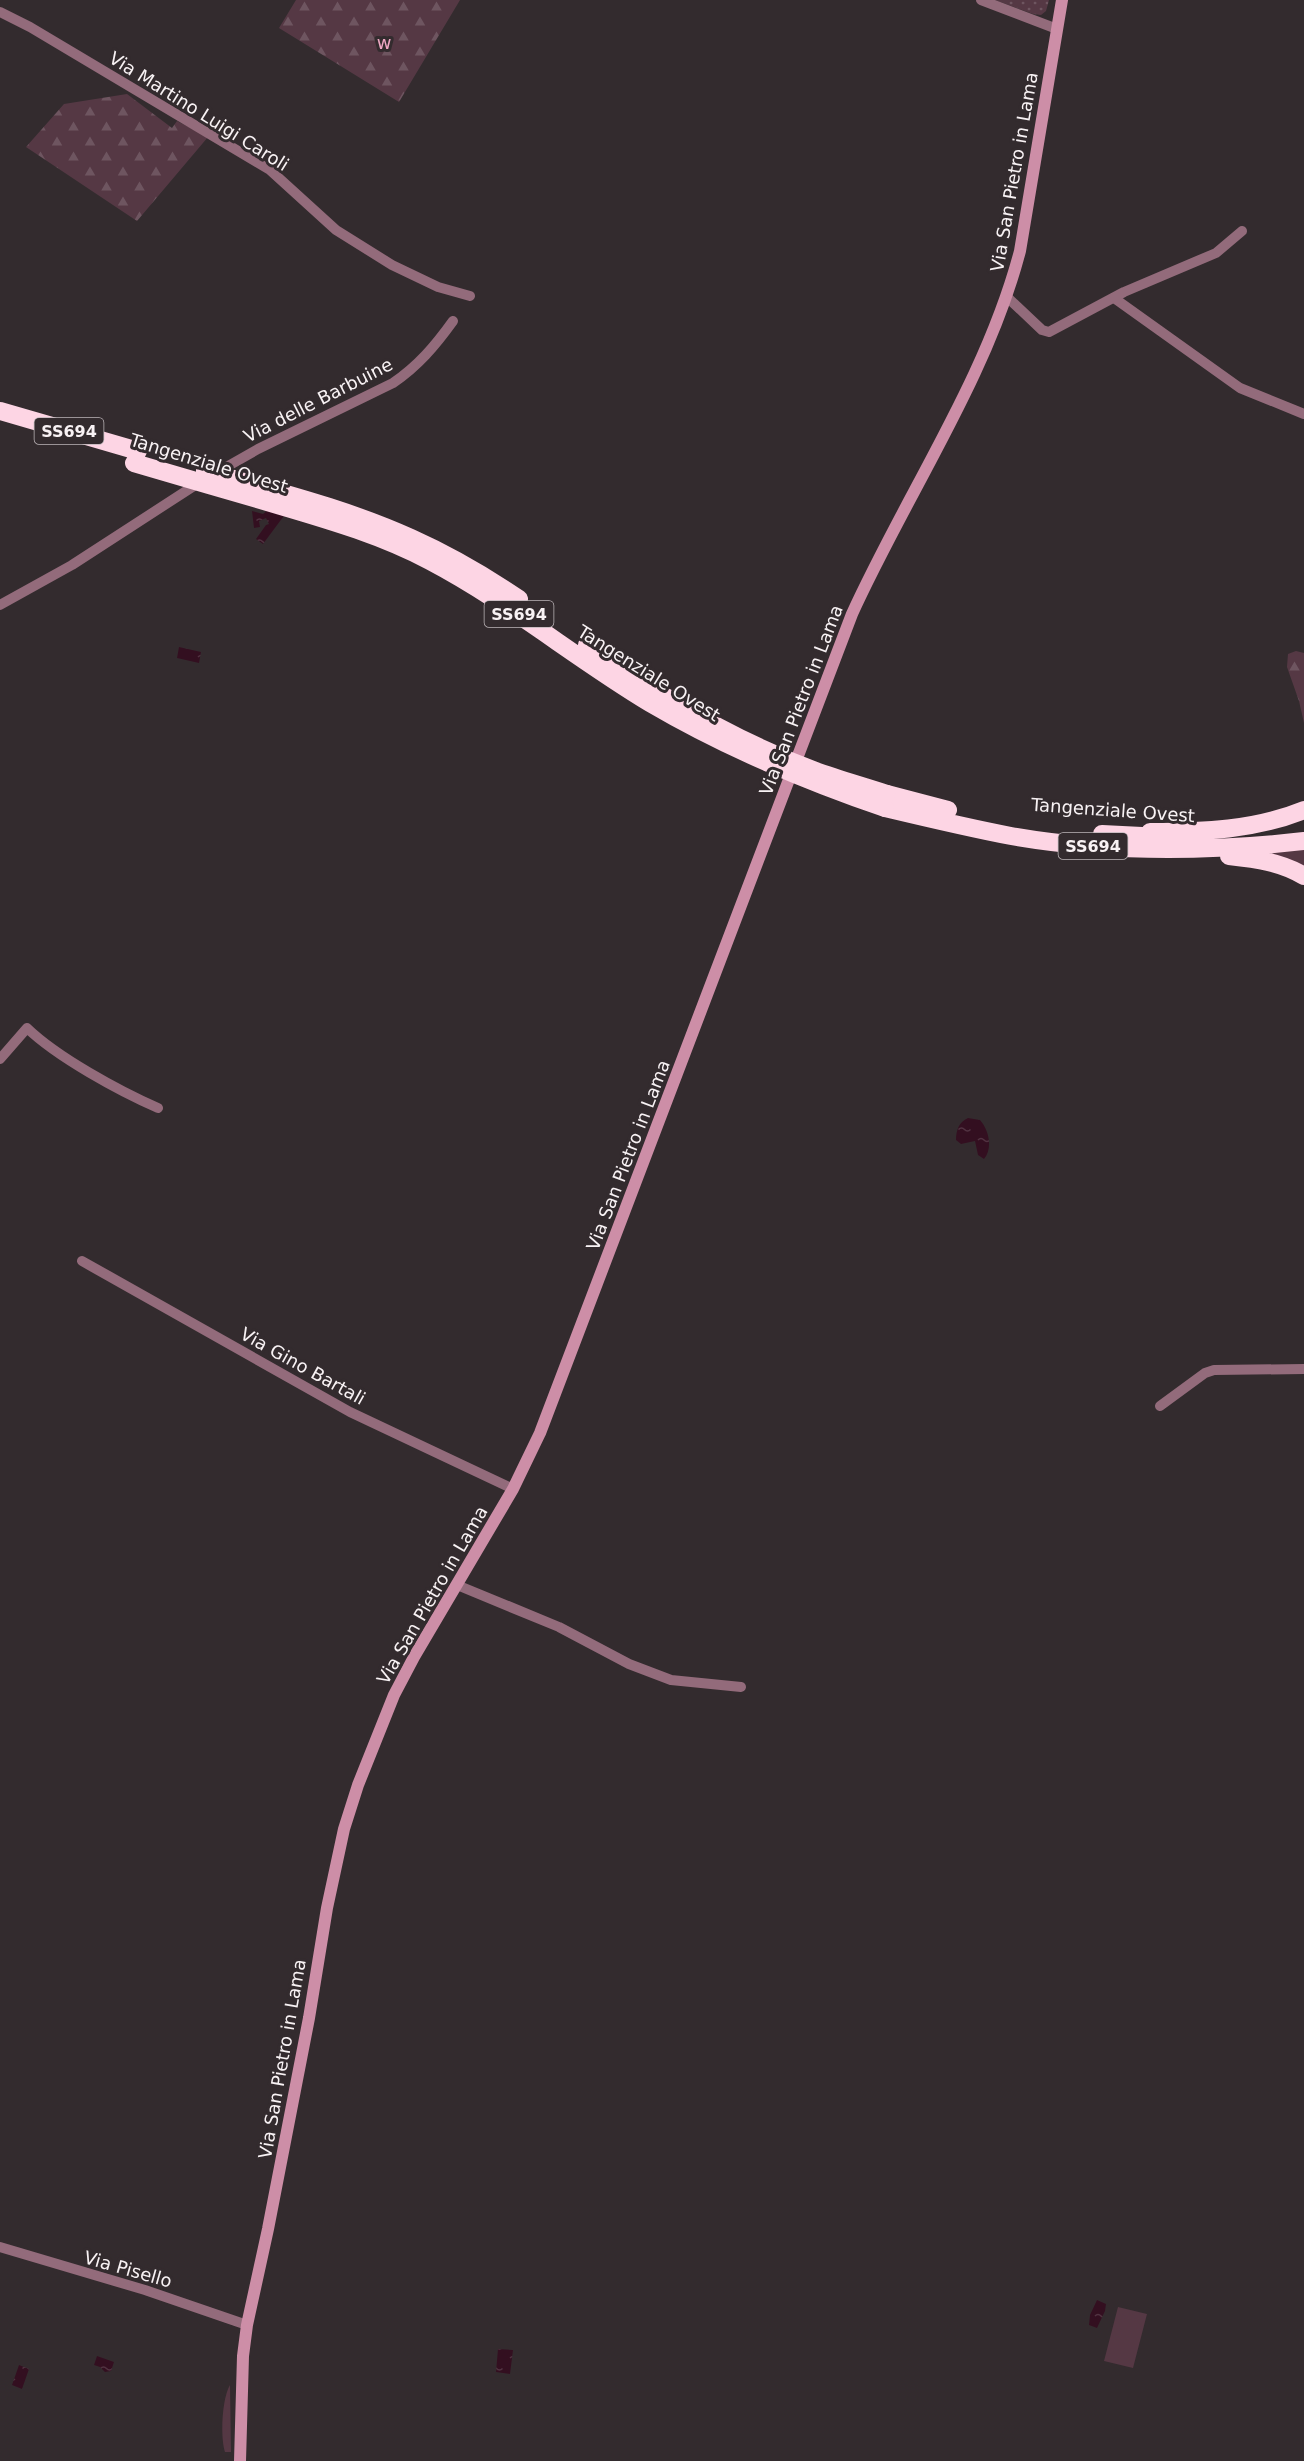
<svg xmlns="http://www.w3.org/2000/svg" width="1304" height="2461" font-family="'DejaVu Sans',sans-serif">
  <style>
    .green { fill: #553844 }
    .forest { fill: url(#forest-firs) }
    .park { fill: url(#park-dots) }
    .water { fill: url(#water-ripples) }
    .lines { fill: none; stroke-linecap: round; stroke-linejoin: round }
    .street { stroke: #936b7b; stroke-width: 10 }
    .secondary { stroke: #cd8ea7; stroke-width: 12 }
    .highway { stroke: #fdd5e4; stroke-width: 18 }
    .highway-bridge { stroke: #fdd5e4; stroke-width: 18 }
    .labels { text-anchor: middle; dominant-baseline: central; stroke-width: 6; stroke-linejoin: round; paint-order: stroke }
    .shield { fill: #332b2e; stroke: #bdb6b9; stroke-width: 1.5 }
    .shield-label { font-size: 16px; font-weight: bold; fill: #f8f2f4 }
    .park-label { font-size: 18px; fill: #efa7c4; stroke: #332b2e }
    .street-label { font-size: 18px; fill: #f8f2f4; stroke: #332b2e }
  </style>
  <defs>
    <pattern id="forest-firs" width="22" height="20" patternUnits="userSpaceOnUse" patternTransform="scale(1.5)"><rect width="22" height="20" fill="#553844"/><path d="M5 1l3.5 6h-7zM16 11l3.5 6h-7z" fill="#6e5560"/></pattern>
    <pattern id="park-dots" width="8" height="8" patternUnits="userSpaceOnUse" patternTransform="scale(1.5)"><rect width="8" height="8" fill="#553844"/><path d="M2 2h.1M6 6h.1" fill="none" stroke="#6e5560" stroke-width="1.8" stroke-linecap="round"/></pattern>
    <pattern id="water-ripples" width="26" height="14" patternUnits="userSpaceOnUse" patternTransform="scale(1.5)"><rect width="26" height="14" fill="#330f20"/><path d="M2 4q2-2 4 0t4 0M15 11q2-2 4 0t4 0" fill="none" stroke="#513241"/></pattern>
  </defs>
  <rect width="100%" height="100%" fill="#332b2e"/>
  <!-- green -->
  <path class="green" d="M1304,845V869L1259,852Z
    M1118,2307L1147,2314L1133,2368L1104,2361Z
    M230,2385L231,2452H225C220,2437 222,2398 230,2385Z"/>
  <!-- forest -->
  <path class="forest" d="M296,0H460L399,102L279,28Z
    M127,94L172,128L177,121L208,137L137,221L26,147L64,104Z
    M1296,651L1304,653V723L1299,701L1287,667L1288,654Z"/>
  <!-- park -->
  <path class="park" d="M995,0H1049L1046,11L1041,15L1033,14Z"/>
  <!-- water -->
  <path class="water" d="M274,505L289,509L263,544L256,539L266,525L269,524L266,518L259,521L260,527L254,528L252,511L263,514Z
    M179,647L201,652L199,663L177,658Z
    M968,1118L980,1120C989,1130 993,1148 984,1159L978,1155L975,1141L961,1144L956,1140C956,1130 959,1122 968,1118Z
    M1097,2300L1106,2304L1105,2311L1097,2328L1089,2325L1090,2315Z
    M498,2349L513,2350L510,2374L496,2372Z
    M97,2356L114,2362L111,2371L105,2372L100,2367L94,2365Z
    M19,2365L29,2369L22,2389L12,2385Z"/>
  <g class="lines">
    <!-- street -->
    <path class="street" d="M981,0L1057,29
      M0,12L30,27L270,170L336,230L392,265L438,287L470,296
      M1007,297L1042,330L1049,332L1124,292L1216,253L1242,231
      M1114,298L1240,388L1304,414
      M214,474L258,449L393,383C418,366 435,346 453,321
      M0,605L72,565L200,482
      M0,1059L27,1028C57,1057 119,1091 158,1108
      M82,1261L350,1412L513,1489
      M1160,1406L1205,1373L1214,1370L1304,1369
      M457,1585L559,1627L629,1664L671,1680L741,1687
      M0,2247L145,2290L247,2325"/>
    <!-- secondary -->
    <path class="secondary" d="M240,2461L243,2356L247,2325L268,2229L309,2018L327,1908L344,1829L358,1785L394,1695L414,1657L513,1489L540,1433L852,614C907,493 986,380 1020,251L1062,0"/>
    <!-- highway -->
    <path class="highway" d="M0,411L138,451
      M887,794L948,810
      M885,808C927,818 969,828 1011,836C1108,853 1207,852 1304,841
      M1150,832C1203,832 1255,830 1304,810
      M1102,834L1162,837
      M1229,856C1256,859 1281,862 1304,876"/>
    <!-- highway-bridge -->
    <path class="highway-bridge" d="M134,463C183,477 232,492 281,506C332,521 383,536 430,561C508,602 575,658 650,703C725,747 803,780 885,808
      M205,471C274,491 345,508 411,538C449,555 485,576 519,599
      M587,645C656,694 733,740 813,770C837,779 863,786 887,794"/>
  </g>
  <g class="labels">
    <!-- shield labels -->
    <g class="shield">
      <rect x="34.5" y="418" width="69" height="26" rx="4.5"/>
      <rect x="484.5" y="601" width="69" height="26" rx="4.5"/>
      <rect x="1058.5" y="833" width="69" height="26" rx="4.5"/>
    </g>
    <g class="shield-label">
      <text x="69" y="431">SS694</text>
      <text x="519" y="614">SS694</text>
      <text x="1093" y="846">SS694</text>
    </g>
    <!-- park labels -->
    <g class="park-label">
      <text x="384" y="42">w</text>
    </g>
    <!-- street labels -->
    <g class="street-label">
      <text transform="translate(199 111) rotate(32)">Via Martino Luigi Caroli</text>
      <text transform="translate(1014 172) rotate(-80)">Via San Pietro in Lama</text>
      <text transform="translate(318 400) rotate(-27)">Via delle Barbuine</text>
      <text transform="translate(209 463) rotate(17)">Tangenziale Ovest</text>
      <text transform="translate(649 673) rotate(32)">Tangenziale Ovest</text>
      <text transform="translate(801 700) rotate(-69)">Via San Pietro in Lama</text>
      <text transform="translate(1113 810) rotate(4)">Tangenziale Ovest</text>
      <text transform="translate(628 1155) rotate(-69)">Via San Pietro in Lama</text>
      <text transform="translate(303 1366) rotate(29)">Via Gino Bartali</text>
      <text transform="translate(432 1595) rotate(-60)">Via San Pietro in Lama</text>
      <text transform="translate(282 2059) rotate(-80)">Via San Pietro in Lama</text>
      <text transform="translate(128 2269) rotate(16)">Via Pisello</text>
    </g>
  </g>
</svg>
